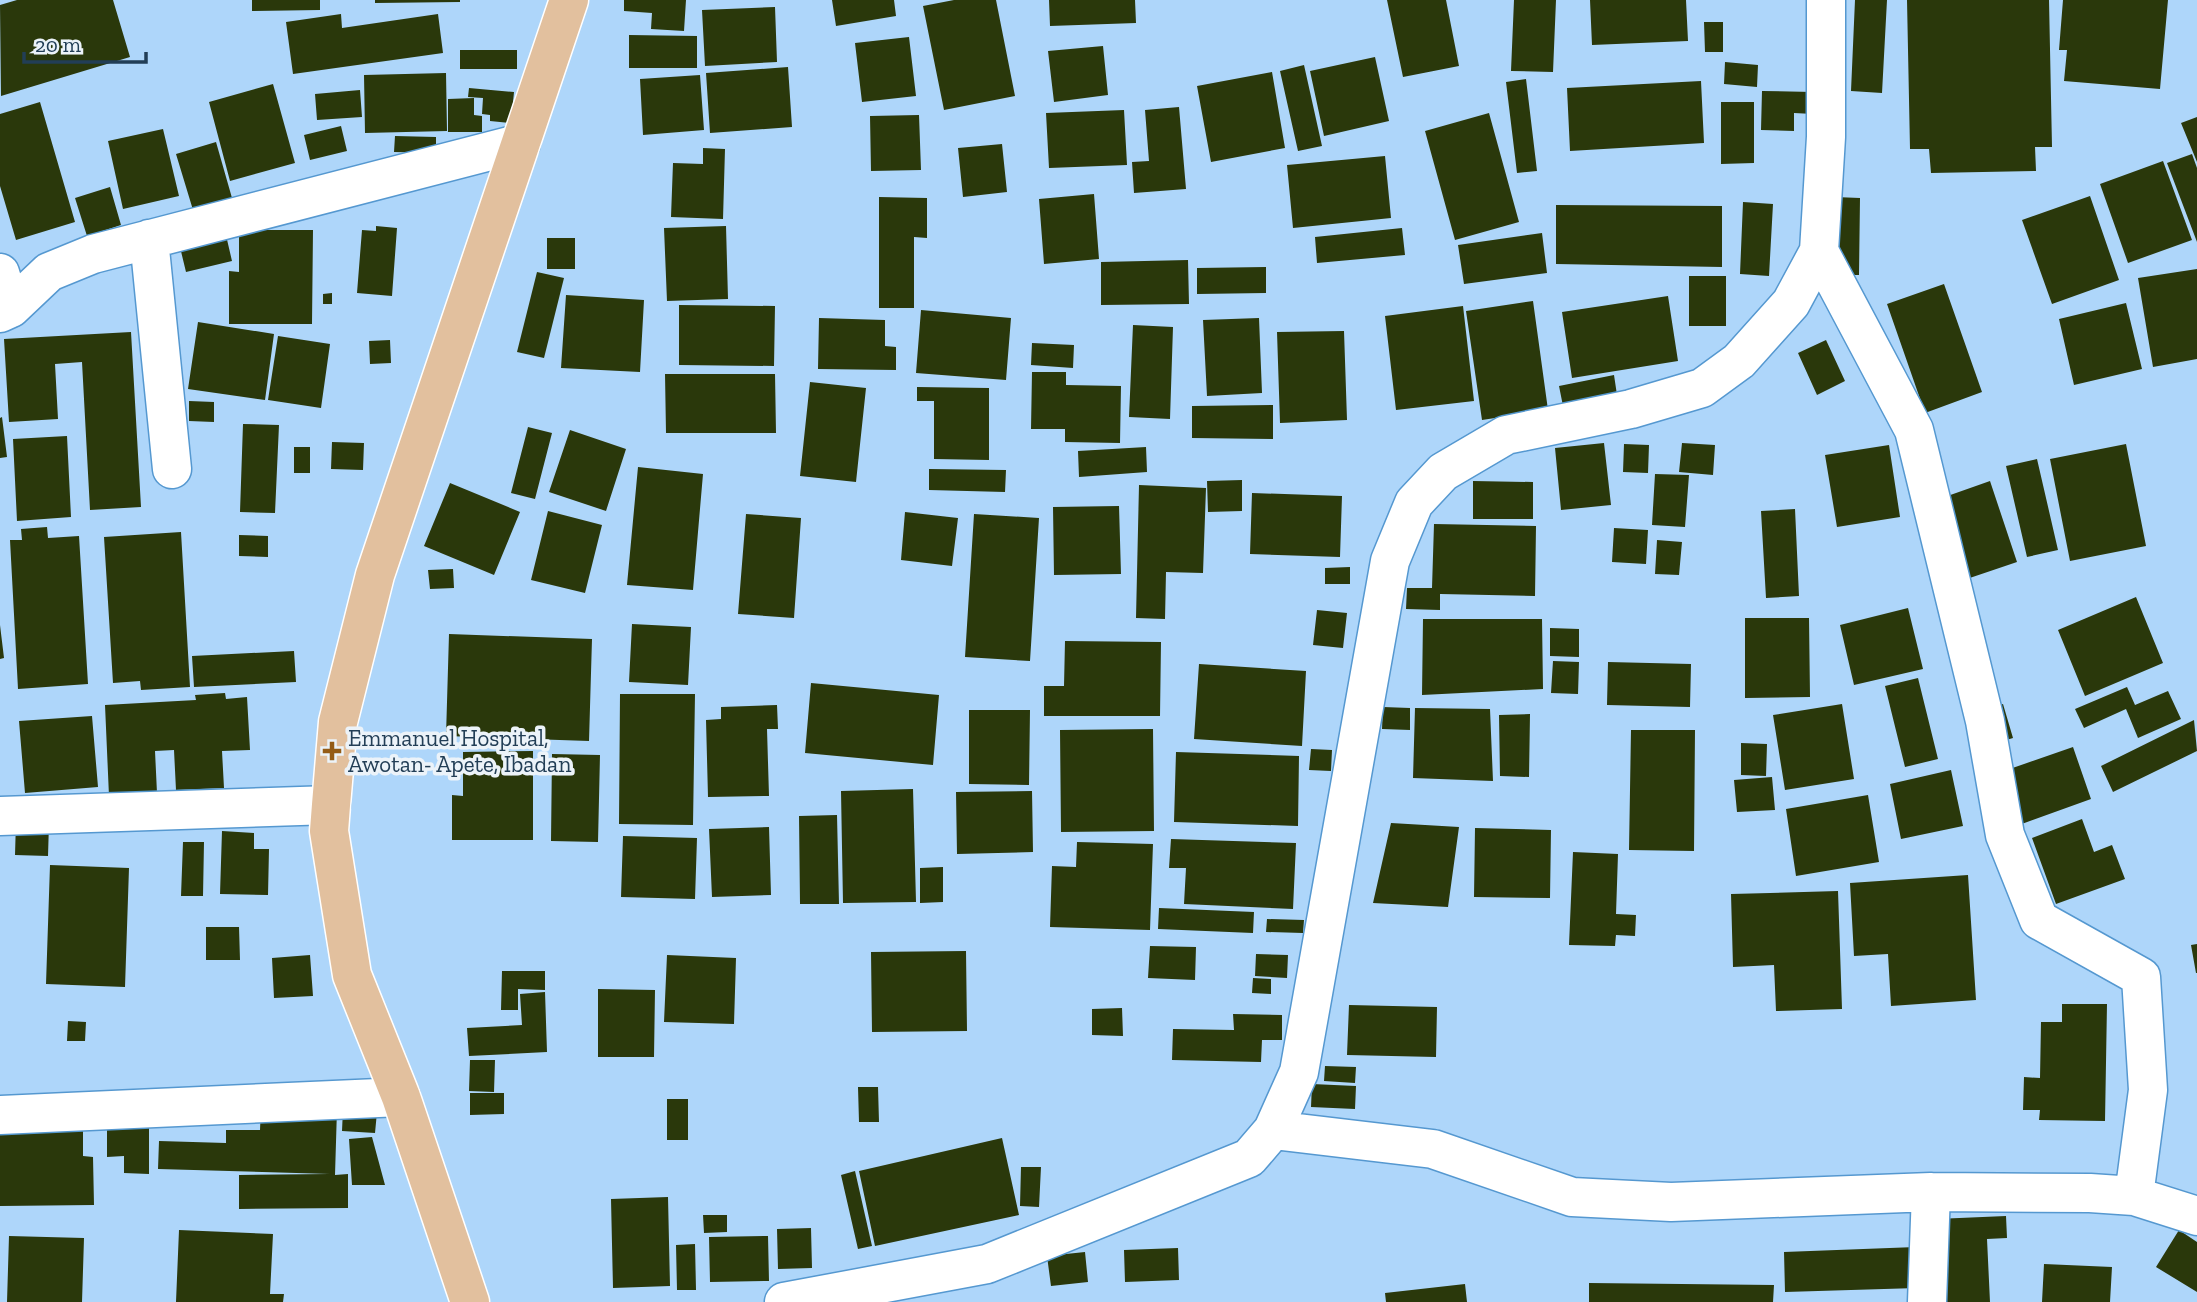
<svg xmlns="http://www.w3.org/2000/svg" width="2197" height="1302" font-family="'Zilla Slab',serif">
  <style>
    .building { fill: #2a380b }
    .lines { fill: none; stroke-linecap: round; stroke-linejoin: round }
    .minor-casing { stroke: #5598d0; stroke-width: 41 }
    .major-casing { stroke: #fff; stroke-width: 41 }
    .minor { stroke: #fff; stroke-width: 38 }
    .major { stroke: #e2c09e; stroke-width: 38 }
    .poi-dot { fill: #945c16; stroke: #ecf3f9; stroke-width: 2.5 }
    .labels { text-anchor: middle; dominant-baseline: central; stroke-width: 7; stroke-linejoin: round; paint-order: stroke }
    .poi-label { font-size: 23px; fill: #223e56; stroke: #ecf3f9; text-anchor: start }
  </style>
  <rect width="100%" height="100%" fill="#aed6fa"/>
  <!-- building -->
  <path class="building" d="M17,0H113L130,57L1,96L0,5Z
    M252,0H320V10L252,11Z
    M375,0H460V2L375,3Z
    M624,0H686L684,31L651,29L652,13L624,11Z
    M832,0H894L896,16L836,26Z
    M954,0H996L1015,96L944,110L923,6Z
    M1049,0H1135L1136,23L1050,26Z
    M1387,0H1446L1459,66L1403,77Z
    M1514,0H1556L1553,72L1511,71Z
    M1590,0H1686L1688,41L1592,45Z
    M1855,0H1887L1882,93L1851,91Z
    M1907,0H2049L2052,147H2035L2036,171L1931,173L1929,149H1910Z
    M2063,0H2168L2160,89L2064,81L2067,50H2059Z
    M775,7L777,62L705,66L702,10Z
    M341,14L342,28L438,14L443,53L293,74L286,22Z
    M1704,22H1723V52H1705Z
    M629,35L697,36V68H629Z
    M909,37L916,96L862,102L855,43Z
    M1103,46L1108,95L1054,102L1048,51Z
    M460,50H517V69H460Z
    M1375,57L1389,121L1324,136L1310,71Z
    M1725,62L1758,65L1757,87L1724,84Z
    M1304,65L1322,146L1298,151L1280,71Z
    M788,67L792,127L710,133L706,73Z
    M1272,72L1285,148L1211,162L1197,86Z
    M446,73L447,131L365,133L364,75Z
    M700,75L704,130L643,135L640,79Z
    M1526,79L1537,171L1517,173L1506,82Z
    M1701,81L1704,143L1570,151L1567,88Z
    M273,84L295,163L230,181L209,102Z
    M469,88L514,92L511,123L490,121V115L482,114L483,98L468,97Z
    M360,90L362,117L317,120L315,94Z
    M1762,91L1813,92V114L1794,113V131L1761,130Z
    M474,98V115L482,116V132H448V99Z
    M40,102L75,222L16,240L0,186V114Z
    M1721,102H1754V163L1721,164Z
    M1179,107L1186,189L1134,193L1132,162L1149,161L1145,110Z
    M1124,110L1127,165L1049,168L1046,113Z
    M1489,113L1519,222L1455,240L1425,131Z
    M919,115L921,170L871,171L870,116Z
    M2197,117V162L2181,123Z
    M341,126L347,151L310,160L304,135Z
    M163,129L179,196L123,209L108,141Z
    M395,136L436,137V153L394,152Z
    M216,142L232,198L193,210L176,154Z
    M1002,144L1007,192L963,197L958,148Z
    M703,148L725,149L723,219L671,217L673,163L703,164Z
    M2192,154L2197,168V242L2167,163Z
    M1385,156L1391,218L1293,228L1287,165Z
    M2163,161L2192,240L2128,263L2100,184Z
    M110,187L121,225L87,236L75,198Z
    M1094,194L1099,259L1044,264L1039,199Z
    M2090,196L2119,280L2052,304L2022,220Z
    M879,197L927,198V238L914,237V308H879Z
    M1835,197L1860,198L1859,275H1834Z
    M1743,202L1773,204L1769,276L1740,274Z
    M1556,205L1722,206V267L1556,264Z
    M376,226L397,228L392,296L357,293L362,230L376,231Z
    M726,226L728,299L667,301L664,228Z
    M1402,228L1405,255L1317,263L1315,237Z
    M239,230H313L312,324H229V271L239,272Z
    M225,231L232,261L186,272L179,243Z
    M1542,233L1547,273L1464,284L1458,245Z
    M547,238H575V269H547Z
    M1188,260L1189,304L1101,305V262Z
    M1266,267V293L1197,294V268Z
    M2197,269V359L2153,367L2138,278Z
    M537,272L564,278L544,358L517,352Z
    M1689,276H1726V326H1689Z
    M1944,284L1982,392L1925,413L1887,304Z
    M332,293V304H323V294Z
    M566,295L644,300L640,372L561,368Z
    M1668,296L1678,361L1572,378L1562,312Z
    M1533,301L1548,410L1482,420L1466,311Z
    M2126,303L2142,369L2074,385L2059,319Z
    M679,305L775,306L774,366L679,365Z
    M1463,306L1474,401L1396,410L1385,316Z
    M921,310L1011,318L1006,380L916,373Z
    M819,318L885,320V346L896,347V370L818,369Z
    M1259,318L1262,393L1207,396L1203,320Z
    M198,322L274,334L265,400L188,389Z
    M1133,325L1173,327L1170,419L1129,417Z
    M1344,331L1347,420L1280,423L1277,332Z
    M131,332L141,507L90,510L82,362L55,364L58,419L9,422L4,339Z
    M278,336L330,344L321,408L268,400Z
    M390,340L391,363L370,364L369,341Z
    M1826,340L1845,381L1817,395L1798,353Z
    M1032,343L1074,345L1073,368L1031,365Z
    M1032,372H1066V385L1121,386L1120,443L1065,442V429H1031Z
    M665,374H775L776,433H666Z
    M1614,375L1617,395L1563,406L1559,386Z
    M810,382L866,388L856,482L800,476Z
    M917,387L989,388V460L934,459V401H917Z
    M189,401L214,402V422L189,421Z
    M1273,405V439L1192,438V406Z
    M2,417L7,457L0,458V418Z
    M243,424L279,425L275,513L240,512Z
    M528,427L552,433L535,499L511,493Z
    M570,430L626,449L606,511L549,492Z
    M67,436L71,517L17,521L13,439Z
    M332,442L364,443L363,470L331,469Z
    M1604,443L1611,505L1561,510L1555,448Z
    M1682,443L1715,445L1713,475L1679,472Z
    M1624,444L1649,445L1648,473L1623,472Z
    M2126,444L2146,546L2070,561L2050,459Z
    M1889,445L1900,517L1837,527L1825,455Z
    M294,447H310V473H294Z
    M1146,447L1147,472L1079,477L1078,451Z
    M2037,459L2058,550L2027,557L2006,466Z
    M638,467L703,474L693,590L627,585Z
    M929,469L1006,470L1005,492L929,490Z
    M1655,474L1689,475L1685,527L1652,525Z
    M1242,480V511L1208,512L1207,481Z
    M1473,481L1533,482V519H1473Z
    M1990,481L2017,562L1949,585L1922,505Z
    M450,483L520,512L494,575L424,546Z
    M1139,485L1206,488L1203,573L1166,572L1165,619L1136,618Z
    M1252,493L1342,496L1340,557L1250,554Z
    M1119,506L1121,574L1054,575L1053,507Z
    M1795,509L1799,596L1766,598L1761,511Z
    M548,511L602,525L585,593L531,580Z
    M905,512L958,518L952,566L901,560Z
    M746,514L801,518L794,618L738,614Z
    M974,514L1039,518L1030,661L965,657Z
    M1434,524L1536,526L1535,596L1440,594V610L1406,609L1407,588H1432Z
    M47,527L48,538L79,536L88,684L18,689L10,540H22L21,529Z
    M1614,528L1648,530L1646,564L1612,562Z
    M181,532L190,687L141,690L140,681L113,683L104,537Z
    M239,535L268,536V557L239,556Z
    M1657,540L1682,542L1679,575L1655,574Z
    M1350,567V584H1325V568Z
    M453,569L454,588L430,589L428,570Z
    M2136,597L2163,663L2085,696L2058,630Z
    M1908,608L1923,669L1854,685L1840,625Z
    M1317,610L1347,613L1343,648L1313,645Z
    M1745,618H1809L1810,697L1745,698Z
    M1423,619H1542L1543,689L1422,695Z
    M632,624L691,627L688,685L629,682Z
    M0,625L4,658L0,659Z
    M1550,628L1579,629V657L1550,656Z
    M449,634L592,639L589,741L446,736Z
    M1065,641L1161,642L1160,716H1044V686H1064Z
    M294,651L296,682L194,687L192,656Z
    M1553,661L1579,662L1578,694L1551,693Z
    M1608,662L1691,664L1690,707L1607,705Z
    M1199,664L1306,671L1302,746L1194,739Z
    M1918,678L1938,759L1905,767L1885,686Z
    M811,683L939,695L933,765L805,753Z
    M2127,687L2135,705L2168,691L2181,719L2138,738L2126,709L2084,728L2075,709Z
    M225,693L226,699L247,697L250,750L222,751L224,788L176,790L174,750L155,751L157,793L109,796L105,705L196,700L195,695Z
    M620,694H695L693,825L619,824Z
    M1842,704L1854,779L1785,790L1773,715Z
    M2003,704L2013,738L1989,745L1979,711Z
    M777,705L778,729H767L769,796L708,797L706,720L721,719V707Z
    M1383,707L1410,708V730L1382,729Z
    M1415,708L1490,709L1493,781L1413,778Z
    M969,710H1030L1029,785L969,784Z
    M1530,714L1529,777L1500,776L1499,715Z
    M92,716L98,787L25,793L19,721Z
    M2194,720L2197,751L2113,792L2101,766Z
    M1153,729L1154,831L1061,832L1060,730Z
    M1631,730H1695L1694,851L1629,850Z
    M1741,743L1767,744L1766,776L1741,775Z
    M2073,747L2091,799L2019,825L2001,772Z
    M1311,749L1332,750L1331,771L1309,770Z
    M533,751V840H452V795L463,796V752Z
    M1176,752L1299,756L1298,826L1174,822Z
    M552,754L600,755L598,842L551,841Z
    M1951,770L1963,826L1901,839L1890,784Z
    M1772,777L1775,810L1737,812L1734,780Z
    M913,789L916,902L843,903L841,791Z
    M1032,791L1033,852L957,854L956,792Z
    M1868,795L1879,862L1796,876L1786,809Z
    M837,815L839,904H800L799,816Z
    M2082,819L2094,852L2112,845L2125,879L2056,904L2032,838Z
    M16,821L49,823L48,856L15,855Z
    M1391,823L1459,827L1448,907L1373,903Z
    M769,827L771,895L712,897L709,829Z
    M1475,828L1551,830L1550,898L1474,897Z
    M222,831L254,833V849H269L268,895L220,894Z
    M623,836L697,838L695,899L621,897Z
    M1171,839L1296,843L1293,909L1184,904L1186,868H1169Z
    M183,842H204L203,896H181Z
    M1077,842L1153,844L1150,930L1050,927L1052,866L1076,867Z
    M1573,852L1618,854L1616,914L1636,915L1635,936L1616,935L1615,946L1569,945Z
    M50,865L129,868L125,987L46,984Z
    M943,867V902L920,903V868Z
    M1968,875L1976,1000L1891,1006L1888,954L1854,956L1850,883Z
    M1838,891L1842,1009L1776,1011L1774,965L1733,967L1731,894Z
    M1159,908L1254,912L1253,933L1158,929Z
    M1267,919L1304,920L1303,933L1266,932Z
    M206,927H239L240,960H206Z
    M2197,944V973H2196L2191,945Z
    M1150,946L1196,947L1195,980L1148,978Z
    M966,951L967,1031L872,1032L871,952Z
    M1256,954L1288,955L1287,978L1255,976Z
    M310,955L313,996L274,998L272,958Z
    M667,955L736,958L734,1024L664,1022Z
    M502,971H545V990L518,989V1010H501Z
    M1253,978L1271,979V994L1252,993Z
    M598,989L655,990L654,1057H598Z
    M545,992L547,1052L469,1056L467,1028L522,1025L520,994Z
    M2062,1004H2107L2105,1121L2039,1120L2040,1110H2023L2024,1077L2040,1078L2041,1022H2062Z
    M1349,1005L1437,1007L1436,1057L1347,1055Z
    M1122,1008L1123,1036L1092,1035V1009Z
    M1233,1014L1282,1015V1040H1262L1261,1062L1172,1060L1173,1029L1234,1030Z
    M68,1021L86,1022L85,1041H67Z
    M470,1060H495L494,1092L469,1091Z
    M1325,1066L1356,1067L1355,1083L1324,1081Z
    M1312,1084L1356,1086L1355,1109L1311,1107Z
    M858,1087H878L879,1122H859Z
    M470,1093H504V1114L470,1115Z
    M667,1099H688V1140H667Z
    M261,1106L337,1109L335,1175L348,1174V1208L239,1209V1175L330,1174L158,1169L159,1141L226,1143V1130H260Z
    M343,1109L377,1112L375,1133L342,1131Z
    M107,1117H149V1174L124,1173V1156L107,1157Z
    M83,1125V1156L93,1157L94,1205L0,1206V1126Z
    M372,1137L385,1185H352L349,1139Z
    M1002,1138L1019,1215L875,1246L859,1171Z
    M1021,1167H1041L1039,1207L1020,1206Z
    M855,1171L872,1246L858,1249L841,1175Z
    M668,1197L670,1286L613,1288L611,1199Z
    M703,1215H727V1232L704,1233Z
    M2006,1216L2007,1238L1987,1239L1990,1302H1940L1936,1219Z
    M811,1228L812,1268L778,1269L777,1229Z
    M179,1230L273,1234L270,1294H284L283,1302H176Z
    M2179,1230L2197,1242V1292L2156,1267Z
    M9,1236L84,1238L82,1302H7Z
    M768,1236L769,1281L710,1282L709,1237Z
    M695,1244L696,1290H677L676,1245Z
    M1916,1247L1917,1288L1785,1292L1784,1252Z
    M1178,1248L1179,1280L1125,1282L1124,1250Z
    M1085,1252L1088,1282L1051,1286L1047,1256Z
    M2044,1264L2112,1267L2110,1302H2042Z
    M1589,1283L1774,1285L1773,1302H1589Z
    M1465,1284L1467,1302H1386L1385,1293Z"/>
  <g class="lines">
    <defs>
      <path id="minor" d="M149,239L172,469
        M1819,251L1914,430L1985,721L2005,835L2039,920L2141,977L2148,1090L2134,1196
        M0,273L11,308
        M0,313L11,308L49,272L93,254L521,143
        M0,816L331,805
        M0,1115L401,1097
        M1273,1130L1433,1149L1572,1197L1671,1202L1931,1192L2090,1193L2134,1196L2197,1216
        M784,1302L987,1264L1249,1158L1273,1130L1299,1072L1390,561L1414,503L1443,472L1506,435L1631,409L1702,388L1739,361L1791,303L1819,251L1826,137V0
        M1927,1302L1931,1192"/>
      <path id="major" d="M470,1302L401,1097L352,975L329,831L331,805L338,722L375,575L569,0"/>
    </defs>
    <!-- minor casing -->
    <use href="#minor" class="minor-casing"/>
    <!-- major casing -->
    <use href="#major" class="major-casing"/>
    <!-- minor -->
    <use href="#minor" class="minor"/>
    <!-- major -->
    <use href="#major" class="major"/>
  </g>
  <!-- markers -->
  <path class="poi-dot" d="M328.5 740.5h7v7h7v7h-7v7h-7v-7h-7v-7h7z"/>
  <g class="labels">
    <!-- poi labels -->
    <g class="poi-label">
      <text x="348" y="738">Emmanuel Hospital,<tspan x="348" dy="26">Awotan- Apete, Ibadan</tspan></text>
    </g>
  </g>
  <!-- scale -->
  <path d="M24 52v10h122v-10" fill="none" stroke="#223e56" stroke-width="3.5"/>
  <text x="35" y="52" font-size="21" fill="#223e56" stroke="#ecf3f9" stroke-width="5" paint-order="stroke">20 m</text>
</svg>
